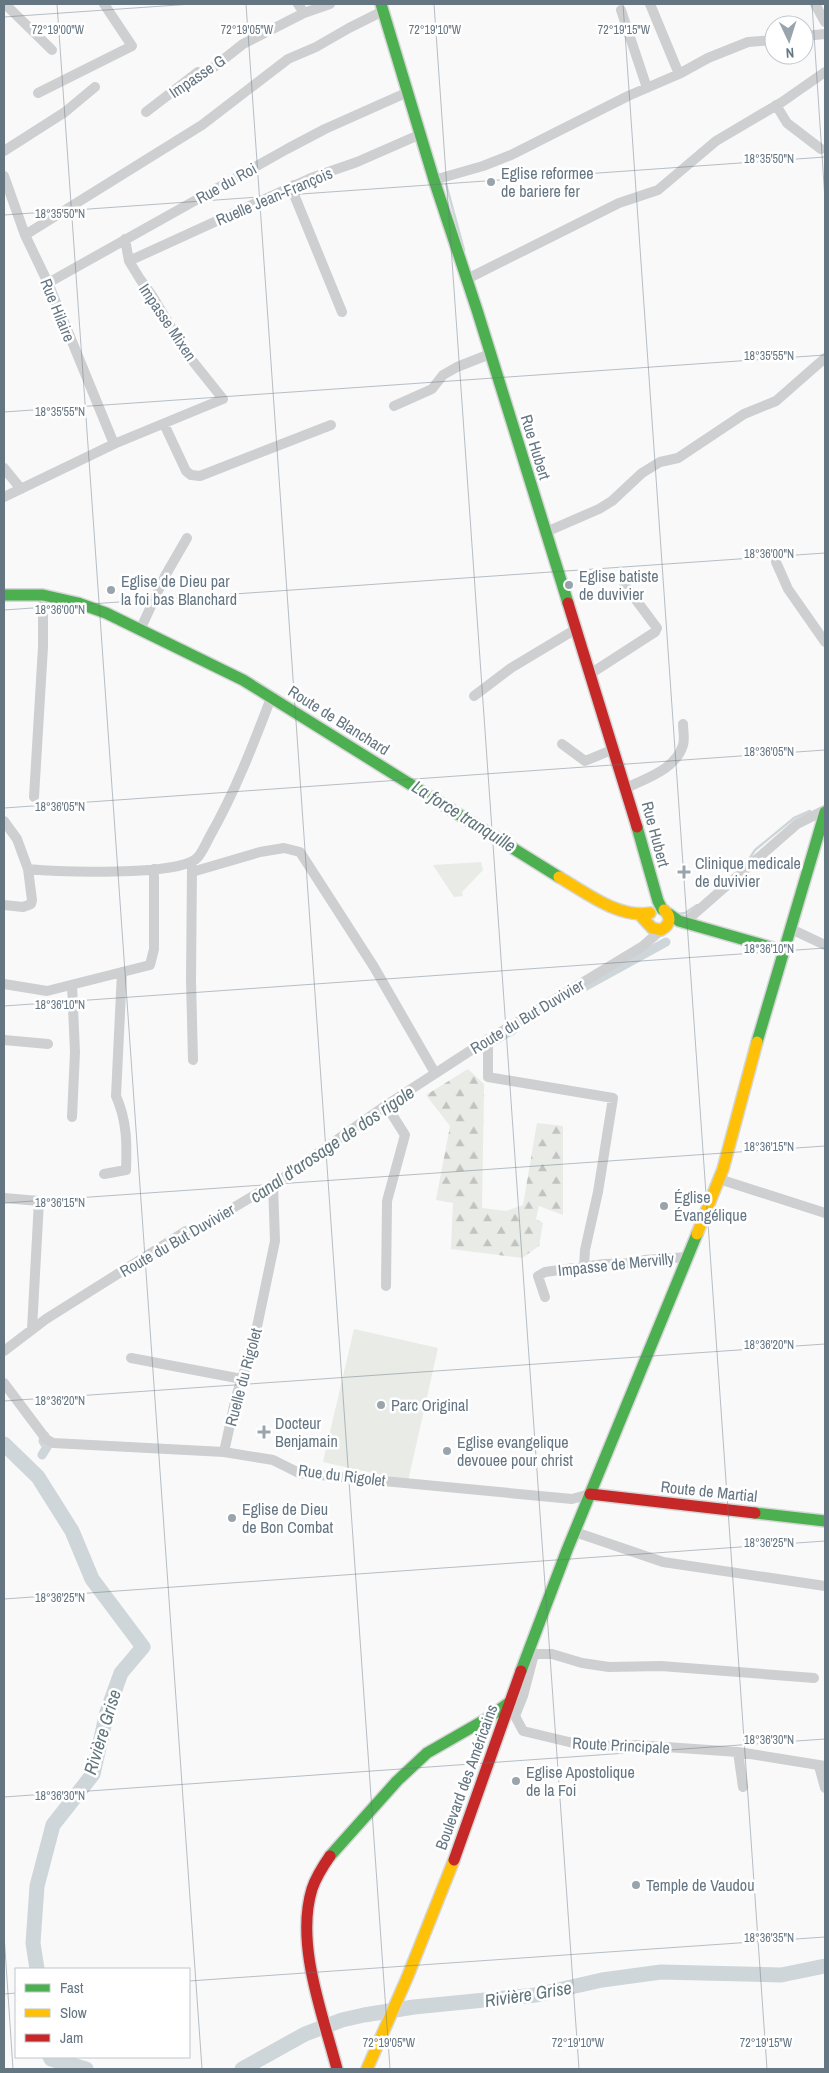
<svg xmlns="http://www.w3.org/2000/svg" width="829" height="2073" font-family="'Archivo Narrow',sans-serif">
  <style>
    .green { fill: #e8ebe6 }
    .forest { fill: url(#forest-firs) }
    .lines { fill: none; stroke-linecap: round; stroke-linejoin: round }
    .stream { stroke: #ced6d9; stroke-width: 2.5 }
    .canal { stroke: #ced6d9; stroke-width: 9 }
    .river { stroke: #ced6d9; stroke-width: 15 }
    .fast-casing { stroke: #d5d6d7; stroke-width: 14 }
    .slow-casing { stroke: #d5d6d7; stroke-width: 14 }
    .jam-casing { stroke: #d5d6d7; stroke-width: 14 }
    .street { stroke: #cecfd0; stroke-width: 10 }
    .fast { stroke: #4caf50; stroke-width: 11 }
    .slow { stroke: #ffc107; stroke-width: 11 }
    .jam { stroke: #c62828; stroke-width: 11 }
    .ticks { fill: none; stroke: #657683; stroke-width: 1; stroke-opacity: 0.45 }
    .poi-dot { fill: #99a4ac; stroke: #fff; stroke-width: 2 }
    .labels { text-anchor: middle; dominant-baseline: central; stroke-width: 5; stroke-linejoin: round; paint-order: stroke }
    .street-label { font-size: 16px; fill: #657683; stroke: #fff }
    .poi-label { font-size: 16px; fill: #657683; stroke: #fff; text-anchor: start }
    .water-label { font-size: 18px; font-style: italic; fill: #60757c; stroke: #fff }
    .ticks-label { font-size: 12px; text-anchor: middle; fill: #657683; stroke: #fff; stroke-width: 5; stroke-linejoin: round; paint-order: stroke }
  </style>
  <defs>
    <pattern id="forest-firs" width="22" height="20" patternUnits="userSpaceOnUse" patternTransform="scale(1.25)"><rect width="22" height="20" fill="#e8ebe6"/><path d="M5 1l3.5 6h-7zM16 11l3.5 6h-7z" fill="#c0c3c0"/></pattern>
  </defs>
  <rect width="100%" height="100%" fill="#f9f9f9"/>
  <!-- green -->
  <path class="green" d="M481,862L483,870L462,892L463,896L454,897L433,865Z
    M354,1329L438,1348L408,1481L323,1462Z"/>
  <!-- forest -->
  <path class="forest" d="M468,1069L484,1084L482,1208L506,1211L523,1205L537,1123L563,1126V1215L539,1206L536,1219L543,1223L539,1246L522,1258L451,1249L453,1203L436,1200L450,1126L426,1095Z"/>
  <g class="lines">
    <!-- stream -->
    <path class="stream" d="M446,184L464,250
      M748,861L755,850L794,818L810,811
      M678,914L685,913L697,905"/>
    <!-- canal -->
    <path class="canal" d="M586,986L666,942
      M483,1047L513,1030
      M42,1455L47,1447L43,1441L45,1436"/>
    <!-- river -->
    <path class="river" d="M4,1444L38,1477L72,1531L92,1579L143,1647L121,1673L107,1712L93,1774L53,1825L37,1886L33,1943L37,1969
      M50,2057L51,2059L86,2069
      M242,2069L305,2034L342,2020L364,2015L414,2007L536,1995L602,1980L661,1972L781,1975L825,1966"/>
    <defs>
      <path id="fast" d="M381,4L434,180L477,310L568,603
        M4,595H43L78,603L106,613L243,680L559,877
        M637,827L658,901L662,909
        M669,914L679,921L784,951
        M757,1042L825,812
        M755,1513L825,1521
        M521,1671L567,1550L697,1234
        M330,1856L397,1781L427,1753L488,1718L510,1702"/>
      <path id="slow" d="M559,877C585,892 619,919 650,913
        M640,915L652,928L661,930C670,925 672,917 664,910
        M697,1234L723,1169L757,1042
        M367,2069L407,1978L454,1860"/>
      <path id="jam" d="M568,603L637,827
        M590,1494L755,1513
        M330,1856C323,1866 316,1877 312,1889C295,1944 323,2015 337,2069
        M454,1860L521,1671"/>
    </defs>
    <!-- fast casing -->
    <use href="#fast" class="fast-casing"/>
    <!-- slow casing -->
    <use href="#slow" class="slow-casing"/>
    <!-- jam casing -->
    <use href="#jam" class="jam-casing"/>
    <!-- street -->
    <path class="street" d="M5,4L52,50
      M298,4L304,13
      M650,4L679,74
      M815,4L825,22
      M621,10L647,88
      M804,36L825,34
      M38,93L132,46L104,4
      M776,105L787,123L821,149
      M146,112L198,72L205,74L243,44L304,13L330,4
      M4,151L65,112L95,87
      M4,176L25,235L48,283L114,444
      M434,180L483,166L511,155L628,96L679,74L708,58L748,42L774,40
      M294,185L295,197L342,312
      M25,235L202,125L288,59L316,47L349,28L383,11
      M129,261L311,178L357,162L421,134
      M467,279L619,203L658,190L716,141L782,102L825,72
      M48,283L287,149L325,129L408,92
      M394,406L432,389L443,375L457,367L490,354
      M164,424L186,471L191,475L200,476L331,425
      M4,468L21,489
      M4,497L114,444L223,399L187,354L153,297L140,279L129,261L125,239
      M546,532L599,509L612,501L642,473L660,462L678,458L744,414L776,401L825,358
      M776,562L788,589L825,642
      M140,630L165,576L187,538
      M590,674L655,632L657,628L624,584
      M474,696L511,668L576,629
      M562,744L585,761L614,749
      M626,788C647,778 676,769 683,745C685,738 683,731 683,724
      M34,797L43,647V595
      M4,821L17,839L28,869C58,872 175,876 196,859C202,854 206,843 210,836C235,792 253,745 271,698
      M192,867L191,980L193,1060
      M192,872L260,852L284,848L300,852L374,967L435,1073
      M4,905L23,907L31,904L32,900L28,869
      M685,922L797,824L825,810
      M791,929L825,945
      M4,984L47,991L150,965L154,949V869
      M488,1039V1077L613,1098L598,1192L585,1250L584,1267
      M4,1040L48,1044
      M386,1105L405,1135L387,1201L386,1286
      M72,1117L75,1052L72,985
      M104,1174L126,1170C127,1143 127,1121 116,1096L122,972
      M719,1179L825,1213
      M4,1198L39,1201L32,1329
      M545,1297L538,1276L545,1272L604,1264L634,1263L644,1260L688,1257
      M4,1351L46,1319L186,1231V1236L280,1180L382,1108L476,1047L643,946L661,930
      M131,1358L242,1379
      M4,1383L46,1439L53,1443L224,1452L273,1460L299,1473L572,1499L590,1494
      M224,1452L236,1397L254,1341L275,1241L273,1184
      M575,1532L663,1562L825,1586
      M534,1654L523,1696L515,1716L523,1731L569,1742L602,1746L637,1745L738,1752L825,1766
      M534,1654H552L582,1663L609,1667L661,1666L814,1678
      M738,1752L743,1787
      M819,1766L825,1788"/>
    <!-- fast -->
    <use href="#fast" class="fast"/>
    <!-- slow -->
    <use href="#slow" class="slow"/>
    <!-- jam -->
    <use href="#jam" class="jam"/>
  </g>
  <!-- ticks -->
  <path class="ticks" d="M57,4L202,2069M246,4L390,2069M434,4L579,2069M623,4L767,2069M812,4L825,200M4,17L192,4M4,215L825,157M4,412L825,355M4,610L825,553M4,808L825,750M4,1006L825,948M4,1203L825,1146M4,1401L825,1344M4,1599L825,1541M4,1797L825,1739M4,1934L13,2069M189,1981L825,1937M4,1994L16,1993"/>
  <!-- markers -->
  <g class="poi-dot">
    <circle cx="491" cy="182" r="5"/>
    <circle cx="569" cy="585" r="5"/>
    <circle cx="111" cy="590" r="5"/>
    <path d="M681.5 864.5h5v5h5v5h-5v5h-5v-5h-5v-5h5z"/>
    <circle cx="664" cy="1206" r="5"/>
    <circle cx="381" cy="1405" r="5"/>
    <path d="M261.5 1424.5h5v5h5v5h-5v5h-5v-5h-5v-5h5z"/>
    <circle cx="447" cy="1451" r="5"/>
    <circle cx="232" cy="1518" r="5"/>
    <circle cx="516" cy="1781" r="5"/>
    <circle cx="636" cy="1885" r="5"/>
  </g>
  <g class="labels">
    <!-- street labels -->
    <g class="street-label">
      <text transform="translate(197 76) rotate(-34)">Impasse G</text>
      <text transform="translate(226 183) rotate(-29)">Rue du Roi</text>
      <text transform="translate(274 196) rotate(-23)">Ruelle Jean-François</text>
      <text transform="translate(58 310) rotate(68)">Rue Hilaire</text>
      <text transform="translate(168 322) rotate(56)">Impasse Mixen</text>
      <text transform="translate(536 447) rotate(73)">Rue Hubert</text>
      <text transform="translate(339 720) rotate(32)">Route de Blanchard</text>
      <text transform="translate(656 834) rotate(75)">Rue Hubert</text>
      <text transform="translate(527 1016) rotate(-31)">Route du But Duvivier</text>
      <text transform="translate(177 1240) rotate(-30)">Route du But Duvivier</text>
      <text transform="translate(616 1264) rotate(-6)">Impasse de Mervilly</text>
      <text transform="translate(243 1377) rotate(-75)">Ruelle du Rigolet</text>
      <text transform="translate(342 1475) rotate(7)">Rue du Rigolet</text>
      <text transform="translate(709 1491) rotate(6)">Route de Martial</text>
      <text transform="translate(621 1745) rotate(3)">Route Principale</text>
      <text transform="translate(466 1777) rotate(-70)">Boulevard des Américains</text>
    </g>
    <!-- poi labels -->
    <g class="poi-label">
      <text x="501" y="173">Eglise reformee<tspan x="501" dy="18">de bariere fer</tspan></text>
      <text x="579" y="576">Eglise batiste<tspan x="579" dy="18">de duvivier</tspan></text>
      <text x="121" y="581">Eglise de Dieu par<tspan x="121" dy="18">la foi bas Blanchard</tspan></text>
      <text x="695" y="863">Clinique medicale<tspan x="695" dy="18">de duvivier</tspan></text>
      <text x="674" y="1197">Église<tspan x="674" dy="18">Évangélique</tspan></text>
      <text x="391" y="1405">Parc Original</text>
      <text x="275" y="1423">Docteur<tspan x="275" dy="18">Benjamain</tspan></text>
      <text x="457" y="1442">Eglise evangelique<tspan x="457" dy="18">devouee pour christ</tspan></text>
      <text x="242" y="1509">Eglise de Dieu<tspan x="242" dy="18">de Bon Combat</tspan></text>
      <text x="526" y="1772">Eglise Apostolique<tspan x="526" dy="18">de la Foi</tspan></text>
      <text x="646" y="1885">Temple de Vaudou</text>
    </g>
    <!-- water labels -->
    <g class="water-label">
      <text transform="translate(464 816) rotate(32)">La force tranquille</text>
      <text transform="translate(332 1144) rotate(-34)">canal d'arosage de dos rigole</text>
      <text transform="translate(102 1732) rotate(-73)">Rivière Grise</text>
      <text transform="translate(528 1994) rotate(-9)">Rivière Grise</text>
    </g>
  </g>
  <g class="ticks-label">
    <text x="58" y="34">72°19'00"W</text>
    <text x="247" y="34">72°19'05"W</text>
    <text x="435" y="34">72°19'10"W</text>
    <text x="624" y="34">72°19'15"W</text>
    <text x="769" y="163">18°35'50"N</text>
    <text x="60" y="218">18°35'50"N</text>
    <text x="769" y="360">18°35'55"N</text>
    <text x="60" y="416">18°35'55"N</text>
    <text x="769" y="558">18°36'00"N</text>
    <text x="60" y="614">18°36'00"N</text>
    <text x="769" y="756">18°36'05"N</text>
    <text x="60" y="811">18°36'05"N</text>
    <text x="769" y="953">18°36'10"N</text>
    <text x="60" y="1009">18°36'10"N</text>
    <text x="769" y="1151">18°36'15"N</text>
    <text x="60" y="1207">18°36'15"N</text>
    <text x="769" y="1349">18°36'20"N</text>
    <text x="60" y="1405">18°36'20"N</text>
    <text x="769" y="1547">18°36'25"N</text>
    <text x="60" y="1602">18°36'25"N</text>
    <text x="769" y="1744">18°36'30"N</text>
    <text x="60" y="1800">18°36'30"N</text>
    <text x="769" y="1942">18°36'35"N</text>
    <text x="389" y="2047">72°19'05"W</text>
    <text x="578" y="2047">72°19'10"W</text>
    <text x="766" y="2047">72°19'15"W</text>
  </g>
  <!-- border -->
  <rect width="829" height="2073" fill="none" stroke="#657683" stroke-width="10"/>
  <!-- legend -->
  <rect x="15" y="1968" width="175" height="90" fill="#ffffff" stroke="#c1c8cd"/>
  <rect x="25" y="1984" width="25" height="8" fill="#4caf50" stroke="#c1c8cd"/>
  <text x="60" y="1993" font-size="15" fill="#657683">Fast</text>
  <rect x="25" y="2009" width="25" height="8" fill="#ffc107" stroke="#c1c8cd"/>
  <text x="60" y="2018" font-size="15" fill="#657683">Slow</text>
  <rect x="25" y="2034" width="25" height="8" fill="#c62828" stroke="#c1c8cd"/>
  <text x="60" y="2043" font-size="15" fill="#657683">Jam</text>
  <!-- north arrow -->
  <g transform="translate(789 40) rotate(176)"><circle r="24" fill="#ffffff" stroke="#c1c8cd"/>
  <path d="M0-4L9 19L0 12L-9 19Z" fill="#99a4ac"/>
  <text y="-8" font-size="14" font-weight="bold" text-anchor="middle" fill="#657683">N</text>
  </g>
</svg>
